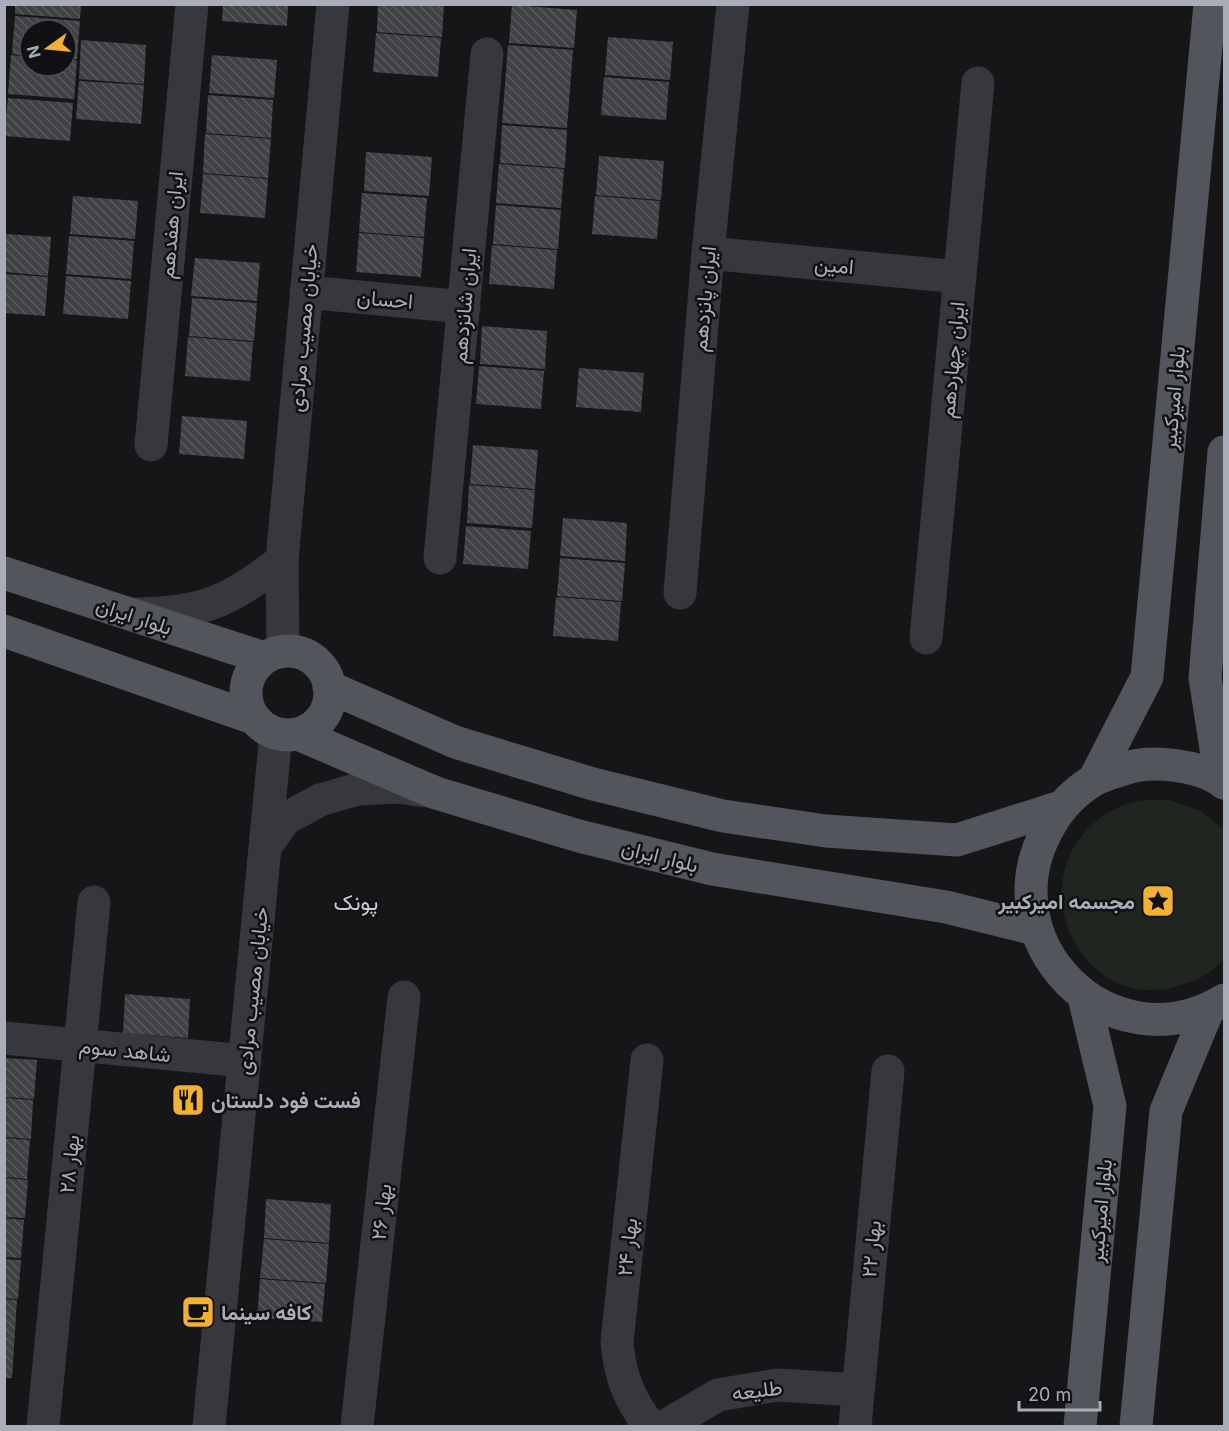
<svg xmlns="http://www.w3.org/2000/svg" width="1229" height="1431" font-family="Inter,Vazirmatn,sans-serif">
  <style>
    .green { fill: #1e261f }
    .building { fill: url(#building-back-hatch) }
    .lines { fill: none; stroke-linecap: round; stroke-linejoin: round }
    .minor { stroke: #37383d; stroke-width: 33 }
    .major { stroke: #53555c; stroke-width: 33 }
    .labels { text-anchor: middle; dominant-baseline: central; stroke-width: 5; stroke-linejoin: round; paint-order: stroke }
    .street-label { font-size: 21px; fill: #a8adb8; stroke: #111113 }
    .poi-label { font-size: 21px; font-weight: bold; fill: #a8adb8; stroke: #111113; text-anchor: start }
    .neighbourhood-label { font-size: 22px; fill: #c9ccd4; stroke: #111113 }
  </style>
  <defs>
    <pattern id="building-back-hatch" width="6" height="6" patternUnits="userSpaceOnUse" patternTransform="scale(1.5)"><rect width="6" height="6" fill="#404145"/><path d="M-1 5l2 2M0 0l6 6M5-1l2 2" fill="none" stroke="#595a5e"/></pattern>
  </defs>
  <rect width="100%" height="100%" fill="#161618"/>
  <!-- green -->
  <path class="green" d="M1169,800L1201,811L1224,830V959C1211,975 1193,982 1174,987C1082,1011 1022,887 1093,824C1105,813 1121,804 1137,801C1147,799 1159,801 1169,800Z"/>
  <!-- building -->
  <path class="building" d="M15,4H81L80,19L15,14Z
    M223,4H288L287,26L222,21Z
    M378,4H444L442,37L377,32Z
    M512,5L577,10L574,48L509,43Z
    M15,16L80,21L77,59L66,58V30H30V56L12,54Z
    M376,33L441,38L438,77L373,72Z
    M608,37L673,42L670,80L605,75Z
    M81,40L146,45L144,84L79,79Z
    M508,45L573,50L567,128L502,123Z
    M11,55L30,57V66H66V60H77L74,99L8,94Z
    M212,55L277,60L274,98L209,93Z
    M604,77L669,82L666,120L601,115Z
    M79,81L144,85L141,124L76,119Z
    M208,95L273,100L271,138L206,133Z
    M8,98L73,103L70,141L4,136Z
    M502,125L567,130L565,168L500,163Z
    M205,134L271,139L268,178L203,173Z
    M366,152L432,157L429,196L364,191Z
    M599,156L664,161L661,200L596,195Z
    M499,164L564,169L561,208L496,203Z
    M203,174L268,179L265,218L200,213Z
    M362,193L427,198L424,237L359,232Z
    M73,196L138,201L135,239L70,234Z
    M595,196L660,201L657,239L592,234Z
    M496,205L561,210L558,249L493,244Z
    M359,233L424,238L421,277L356,272Z
    M5,234L51,237L48,276L5,272Z
    M69,236L134,241L131,279L66,274Z
    M492,245L557,250L554,289L489,284Z
    M195,258L260,263L257,301L191,296Z
    M5,274L48,277L45,316L5,313Z
    M66,276L131,281L128,319L63,314Z
    M192,298L257,303L254,341L189,336Z
    M482,326L547,331L545,369L480,364Z
    M188,337L253,342L250,381L185,376Z
    M479,366L544,371L541,409L476,404Z
    M579,368L644,373L641,412L576,407Z
    M182,416L247,421L244,459L179,454Z
    M473,445L538,450L535,489L470,484Z
    M469,485L535,490L532,528L467,523Z
    M563,518L627,523L625,561L560,556Z
    M466,526L531,531L528,569L463,564Z
    M560,558L625,563L622,601L557,596Z
    M556,597L621,602L618,641L553,636Z
    M125,994L190,999L188,1038L123,1033Z
    M4,1058L37,1060L34,1099L4,1097Z
    M5,1098L33,1100L31,1139L5,1137Z
    M5,1138L30,1140L27,1179L5,1177Z
    M4,1178L28,1180L25,1218L4,1217Z
    M266,1199L331,1204L329,1243L264,1238Z
    M4,1218L24,1220L21,1258L4,1257Z
    M264,1239L329,1244L326,1283L260,1278Z
    M4,1259L21,1260L18,1299L4,1298Z
    M260,1279L325,1284L322,1322L257,1318Z
    M4,1299L17,1300L12,1378H4Z"/>
  <g class="lines">
    <!-- minor -->
    <path class="minor" d="M708,253L960,277
      M306,292L464,307
      M151,445L192,4
      M440,558L487,54
      M680,593L708,253L733,4
      M133,614C200,614 230,602 282,560
      M926,638L978,83
      M283,651L282,560L333,4
      M266,846L285,819L320,800L358,789L397,787L426,791
      M4,1038L245,1061
      M647,1060L617,1342C620,1376 629,1400 650,1426
      M43,1426L94,902
      M209,1426L276,734
      M357,1426L404,997
      M665,1426L718,1395L777,1385L858,1390
      M855,1426L888,1071"/>
    <!-- major -->
    <path class="major" d="M4,573L264,658
      M4,631L253,718
      M246 693a42 42 0 1 1 84 0a42 42 0 1 1-84 0Z
      M329,687L455,742L593,784L723,816L826,831L957,840L1061,807
      M298,734L436,793L579,836L712,869L946,907L1035,929
      M1094,780L1147,677L1210,4
      M1221,780L1205,678L1224,452
      M1224,783C1201,765 1151,759 1124,769C1114,772 1103,775 1094,780C1076,791 1060,807 1050,825C982,940 1110,1069 1224,1000
      M1080,1426L1110,1106L1084,997
      M1136,1426L1166,1111L1208,1010"/>
  </g>
  <!-- icons -->
  <defs>
    <symbol id="sight-square" viewBox="-11 -11 22 22"><rect x="-9" y="-9" width="18" height="18" rx="4" fill="#f2b134" stroke="#111113"/><path d="M0-6L1.8-2.2L6-1.7L2.9 1.2L3.7 5.4L0 3.3L-3.7 5.4L-2.9 1.2L-6-1.7L-1.8-2.2Z" fill="#111"/></symbol>
    <symbol id="restaurant-square" viewBox="-11 -11 22 22"><rect x="-9" y="-9" width="18" height="18" rx="4" fill="#f2b134" stroke="#111113"/><path d="M-5-6h1v4h1v-4h1v4h1v-4h1v5L-1.5 .5V6h-2V.5L-5-1ZM5-6V6H3V1.5H1.5Q1.5-4 5-6Z" fill="#111"/></symbol>
    <symbol id="cafe-square" viewBox="-11 -11 22 22"><rect x="-9" y="-9" width="18" height="18" rx="4" fill="#f2b134" stroke="#111113"/><path d="M-5.5-4.5H6V0H3Q3 3.5 0 3.5H-2.5Q-5.5 3.5-5.5 0ZM3-3.2v2h1.7v-2ZM-6 4.5H4V6H-6Z" fill="#111"/></symbol>
  </defs>
  <g fill-rule="evenodd">
    <use href="#sight-square" x="1139" y="882" width="38" height="38"/>
    <use href="#restaurant-square" x="169" y="1081" width="38" height="38"/>
    <use href="#cafe-square" x="179" y="1293" width="38" height="38"/>
  </g>
  <g class="labels">
    <!-- street labels -->
    <g class="street-label">
      <text transform="translate(171 225) rotate(-85)">ایران هفدهم</text>
      <text transform="translate(834 265) rotate(5)">امین</text>
      <text transform="translate(385 299) rotate(5)">احسان</text>
      <text transform="translate(704 299) rotate(-85)">ایران پانزدهم</text>
      <text transform="translate(464 306) rotate(-85)">ایران شانزدهم</text>
      <text transform="translate(303 328) rotate(-85)">خیابان مصیب مرادی</text>
      <text transform="translate(952 360) rotate(-85)">ایران چهاردهم</text>
      <text transform="translate(1173 398) rotate(-85)">بلوار امیرکبیر</text>
      <text transform="translate(134 616) rotate(18)">بلوار ایران</text>
      <text transform="translate(660 856) rotate(14)">بلوار ایران</text>
      <text transform="translate(252 991) rotate(-84)">خیابان مصیب مرادی</text>
      <text transform="translate(125 1050) rotate(6)">شاهد سوم</text>
      <text transform="translate(69 1164) rotate(-84)">بهار ۲۸</text>
      <text transform="translate(1100 1211) rotate(-85)">بلوار امیرکبیر</text>
      <text transform="translate(381 1212) rotate(-84)">بهار ۲۶</text>
      <text transform="translate(627 1247) rotate(-84)">بهار ۲۴</text>
      <text transform="translate(871 1249) rotate(-85)">بهار ۲۲</text>
      <text transform="translate(757 1390) rotate(-7)">طلیعه</text>
    </g>
    <!-- poi labels -->
    <g class="poi-label">
      <text x="1135" y="901" text-anchor="end">مجسمه امیرکبیر</text>
      <text x="211" y="1100">فست فود دلستان</text>
      <text x="221" y="1312">کافه سینما</text>
    </g>
    <!-- neighbourhood labels -->
    <g class="neighbourhood-label">
      <text x="356" y="902">پونک</text>
    </g>
  </g>
  <!-- border -->
  <rect width="1229" height="1431" fill="none" stroke="#a8adb8" stroke-width="12"/>
  <!-- north arrow -->
  <g transform="translate(48 48) rotate(255)"><circle r="28" fill="#111113" stroke="#4d4f55" stroke-width="1.5"/>
  <path d="M0-4.5L10 22L0 15L-10 22Z" fill="#f2b134"/>
  <text y="-9" font-size="16" font-weight="bold" text-anchor="middle" fill="#a8adb8">N</text>
  </g>
  <!-- scale -->
  <path d="M1019 1401v9h81v-9" fill="none" stroke="#a8adb8" stroke-width="3"/>
  <text x="1028" y="1401" font-size="18" fill="#a8adb8" stroke="#111113" stroke-width="4.5" paint-order="stroke">20 m</text>
</svg>
